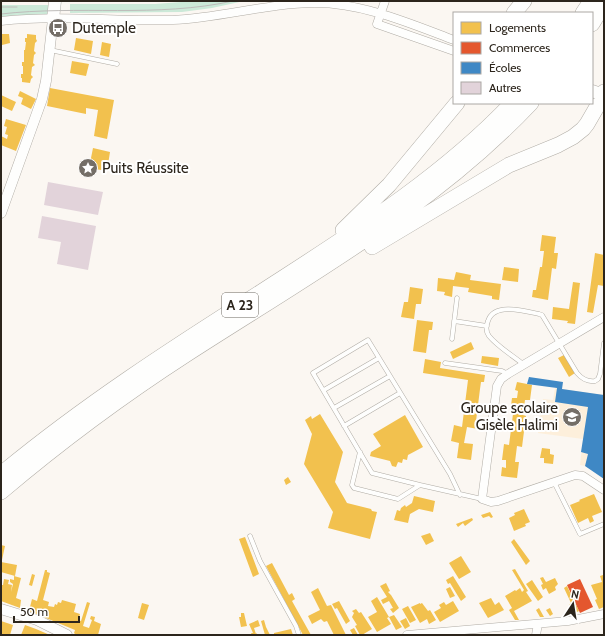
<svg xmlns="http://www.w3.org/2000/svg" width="605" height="636" font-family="Cabin,sans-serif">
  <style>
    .built { fill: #fdefdb }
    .green { fill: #cce9d8 }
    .homes { fill: #f2c14e }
    .shops { fill: #e4572e }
    .schools { fill: #3f88c5 }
    .building { fill: #e2d3da }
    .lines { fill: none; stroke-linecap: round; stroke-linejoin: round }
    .service-casing { stroke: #b0aca5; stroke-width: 5 }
    .minor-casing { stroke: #b0aca5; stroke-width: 9 }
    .tertiary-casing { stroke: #b0aca5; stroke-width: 11 }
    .secondary-casing { stroke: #b0aca5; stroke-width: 13 }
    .motorway-casing { stroke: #b0aca5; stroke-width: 16 }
    .service { stroke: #fefefd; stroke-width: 4 }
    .minor { stroke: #fefefd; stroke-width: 8 }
    .tertiary { stroke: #fefefd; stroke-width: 10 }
    .secondary { stroke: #fefefd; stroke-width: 12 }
    .motorway { stroke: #fefefd; stroke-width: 15 }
    .tram { stroke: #bebcba; stroke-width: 1 }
    .labels { text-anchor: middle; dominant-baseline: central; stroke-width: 4; stroke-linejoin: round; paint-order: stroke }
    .shield { fill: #fff; stroke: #6b6660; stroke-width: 1 }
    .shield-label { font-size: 14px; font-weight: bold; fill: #2c251c }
    .poi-label { font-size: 15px; fill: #2c251c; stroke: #fff; text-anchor: start }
  </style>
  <rect width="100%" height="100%" fill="#fbf7f2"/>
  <!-- built -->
  <path class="built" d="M555,388L604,395L585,466L580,465L583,439L538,433L543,399L553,400Z"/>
  <!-- green -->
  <path class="green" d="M194,1H244L212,8L182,12L70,13V4H155Z
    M1,5H50V15H27L1,17Z"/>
  <!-- homes -->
  <path class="homes" d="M1,34H9L10,43L2,45Z
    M27,34L36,35V39L37,41L35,43L34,51L36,53L34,55L33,63L35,65L32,67L31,75L33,77L31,79L30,83L22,82V78H21V74H23V66H22V62H24V50H25L26,42H25V38H27Z
    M76,38L93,41L91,54L74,50Z
    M102,42L111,44L109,57L100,55Z
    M72,61L89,64L86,76L70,73Z
    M50,88L114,100L107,139L94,136L98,110L86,108V114L47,106Z
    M20,91L36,99L31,109L21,104L23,98L18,96Z
    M1,95L16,102L12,111L1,106Z
    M6,119L26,125L16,151L1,145V136L7,139L8,135L5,134L7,127L4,126Z
    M93,148L110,152L107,171L89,168Z
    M542,235L556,237L554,253H558L556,269L552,268L548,300L532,297L533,290H536L540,267H542L544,251H540Z
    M595,253L604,255V286L598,285L593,313L587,312Z
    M504,267L519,269L518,282L502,280Z
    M456,272L471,275L470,280L501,284L499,300L492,299V296L468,292L469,288L453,286L452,297L444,295L445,292L437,291L438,278L454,280Z
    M573,282L580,283L575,324L567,323L568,321L552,319L553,307L569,309Z
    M410,287L423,289L421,304H416L414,319L401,317L404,302H408Z
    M417,320L433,322L432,330H429L426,353L413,351Z
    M471,342L474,349L453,359L450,352Z
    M564,355L575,373L569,377L558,358Z
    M482,356L499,358L498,366L481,363Z
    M425,359L441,362L440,368L485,375L484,382H481L480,389L476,421H478V429L467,427L464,443L473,444L471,460L457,458L459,443L451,441L454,425L462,427L468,380L423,373Z
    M517,382L532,385L530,400H525L523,415L526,416L522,447L517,446L515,462H519L517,478L501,476L502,467L506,468V460H502L504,444L509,445L513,414L510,413L512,398H517L518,391L515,390Z
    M320,414L343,452L335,482L347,503L371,509L372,511L377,512L370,539L328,528L333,512L304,464L312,434L305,420L311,416L312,419Z
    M405,415L423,447L408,455L407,460L403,459L402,463L398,462L396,467L392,466L390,461L370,456L371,452L381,446L373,434Z
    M542,448L550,449V454L554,455L553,464L544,463V458H540Z
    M288,477L291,482L286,485L284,480Z
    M594,494L602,512L592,516L594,521L590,523L588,518L578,523L570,505L580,501L579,500Z
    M414,496L435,501L433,512L419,509L410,514L408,523L394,520L397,510L400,511L401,508L405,505L406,507L412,503Z
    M524,509L530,522L525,524L526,526L514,531L509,518L515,515L514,513Z
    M490,512L493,517L491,518L489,516L483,518L481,515Z
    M472,518L473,520L465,526L463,523L458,527L456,524Z
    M430,533L434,541L426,545L421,536Z
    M245,537L259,574L253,577L239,539Z
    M514,539L530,561L526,565L511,542Z
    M1,545L5,546L2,560V548Z
    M461,556L471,572L459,579L449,563Z
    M1,562L17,565L15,576L1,572Z
    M272,563L289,595L292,593L295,599L292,601L311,635H303L266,566Z
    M515,569L528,591L526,592L532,601L514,611L519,620H515L509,610L512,608L505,596L515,590L516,591L520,588L522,592L524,590L512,570Z
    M45,570H47V572L50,573L43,600L49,602L48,606L54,607L55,604L57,605L58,602L61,603L62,600L76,604L74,612L80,614L78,620L81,621L87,602L90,603L83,626L89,628L92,620L90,619L91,616L95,617L94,621L101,624L98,635H76L74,633L75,630L29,611L32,599L37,601Z
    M32,574L35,575L32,586L29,585Z
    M603,575L604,578V607L599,609L595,600L597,599L591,585L602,582L600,576Z
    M14,576L21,578L16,598L21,600L20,608L1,601V585H3L4,579L9,580L8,584L12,585L11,592L13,584L10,582V579L14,580Z
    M453,576L466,597L461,601L450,583L448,584L446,580Z
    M543,577L546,582L555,578L558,584L555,587L556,590L549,594L546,588L543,590L541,585L543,584L540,578Z
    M532,580L543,597L538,601L526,584Z
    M386,583L390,591L388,592L391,595L399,608L393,613L390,609L393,608L389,601L383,604L381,600L387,597L380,586Z
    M567,586L579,611L573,614L569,605L571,603L564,588Z
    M450,587L455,596L450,598L446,589Z
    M318,588L327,606L331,605L346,635H334L327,621L324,622L321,619L312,624L308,616L320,610L311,592Z
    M377,597L389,617L394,615L402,627L396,630L389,617L387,618L391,624L377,632L368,617L377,612L371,601Z
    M491,598L495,605L499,602L504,610L488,618L479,603Z
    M339,601L350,621L346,624L337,608L335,609L332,604Z
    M453,601L459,611L440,622L434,612L441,608L439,605L444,602L446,605Z
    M142,603L149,605L144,620L138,618Z
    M420,604L422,603L428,611L430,610L436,620L429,624L427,619L420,623L411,607L420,603Z
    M408,606L416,620L410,623L402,609Z
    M539,608L544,617H540L536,610Z
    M550,608L553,614L550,616L546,610Z
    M356,609L359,613L361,612L372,629L362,635H360L355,626L357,625L352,617L354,613L352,611Z
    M241,613H244L247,626L241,627L239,617H241Z
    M406,618L410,626L405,629L400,621Z
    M258,620L260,626L254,628L256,634L257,633V635H252L251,633H253L249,624Z
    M264,620L266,627L270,635H265L261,621Z
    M1,621L13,625L10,635H1Z
    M25,625L36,629L50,635H21Z
    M354,628L358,635H353L350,630Z
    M291,629L293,635H274V633Z"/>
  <!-- shops -->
  <path class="shops" d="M580,579L593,607L580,613L567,585Z"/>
  <!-- schools -->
  <path class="schools" d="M529,377L563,382L562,389L604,395V479L585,466L588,454L581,452L588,407L555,402L557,388L527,384Z"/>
  <!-- building -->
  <path class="building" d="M48,182L103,192L98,215L44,205Z
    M42,216L96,226L88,270L57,264L61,242L38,238Z"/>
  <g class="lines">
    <defs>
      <path id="service" d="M50,50L117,64
        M454,321L487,326
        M452,339L457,298
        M445,363L502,371L508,374
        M523,364C512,355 498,347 489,336C486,332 486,326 488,321C494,302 525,311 539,314L542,315L577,373C582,379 588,382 595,381L598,379L600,374L604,343
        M324,390L379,358
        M334,408L390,376
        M344,426L400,393
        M360,452L352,485L354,488L398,499L420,485L482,499
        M554,482L580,534L604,524
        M420,485L372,473L313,373L368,340L450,474L460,495
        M250,536L260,561L296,626L299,635"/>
      <path id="minor" d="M385,1L377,24L454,51
        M1,21C58,15 116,21 173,20C221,18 268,3 315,3C363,3 409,23 454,40
        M604,317L508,374L501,379L497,386L482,499L491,502L498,501L575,475L583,476L604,490
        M407,635L568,621L604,614
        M536,635L538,624"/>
      <path id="tertiary" d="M1,213L42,99L46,81L53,19
        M1,609L37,620L67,635"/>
      <path id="secondary" d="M53,19L55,1
        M592,91L604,95"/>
      <path id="motorway" d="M514,13L524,1
        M583,13L591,1
        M592,24L604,4
        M603,95L604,92
        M343,230L389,185L457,103
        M372,247L509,165L558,145L573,137L583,129L587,124L598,105
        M1,474C83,406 171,349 261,292C349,235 440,179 512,103
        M1,492C60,442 122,396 187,354C306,277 433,207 531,103"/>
    </defs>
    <!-- service casing -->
    <use href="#service" class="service-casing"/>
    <!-- minor casing -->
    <use href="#minor" class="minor-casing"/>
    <!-- tertiary casing -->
    <use href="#tertiary" class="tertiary-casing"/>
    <!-- secondary casing -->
    <use href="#secondary" class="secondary-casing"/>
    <!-- motorway casing -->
    <use href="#motorway" class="motorway-casing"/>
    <!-- service -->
    <use href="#service" class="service"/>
    <!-- minor -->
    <use href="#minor" class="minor"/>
    <!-- tertiary -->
    <use href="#tertiary" class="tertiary"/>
    <!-- secondary -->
    <use href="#secondary" class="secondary"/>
    <!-- motorway -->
    <use href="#motorway" class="motorway"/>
    <!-- tram -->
    <path class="tram" d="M1,7H17
      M1,14C78,5 157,18 233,1"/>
  </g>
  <!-- icons -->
  <defs>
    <symbol id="bus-disc" viewBox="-11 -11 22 22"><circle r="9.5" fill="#746e67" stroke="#fff"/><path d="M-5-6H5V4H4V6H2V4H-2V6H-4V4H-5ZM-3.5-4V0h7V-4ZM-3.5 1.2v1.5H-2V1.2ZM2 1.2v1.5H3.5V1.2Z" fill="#fff"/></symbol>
    <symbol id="sight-disc" viewBox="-11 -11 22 22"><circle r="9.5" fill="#746e67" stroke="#fff"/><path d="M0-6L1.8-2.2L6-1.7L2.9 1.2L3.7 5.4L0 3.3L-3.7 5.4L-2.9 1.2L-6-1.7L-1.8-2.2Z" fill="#fff"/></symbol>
    <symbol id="school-disc" viewBox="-11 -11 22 22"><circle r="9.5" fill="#746e67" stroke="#fff"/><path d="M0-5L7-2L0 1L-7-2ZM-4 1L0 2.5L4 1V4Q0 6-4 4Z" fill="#fff"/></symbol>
  </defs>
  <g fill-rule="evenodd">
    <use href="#bus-disc" x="47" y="17" width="22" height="22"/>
    <use href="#sight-disc" x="77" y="157" width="22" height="22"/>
    <use href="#school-disc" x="561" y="406" width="22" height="22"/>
  </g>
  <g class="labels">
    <!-- shield labels -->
    <rect class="shield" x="222" y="293" width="36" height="24" rx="3"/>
    <g class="shield-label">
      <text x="240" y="305">A 23</text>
    </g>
    <!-- poi labels -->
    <g class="poi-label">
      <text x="72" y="28">Dutemple</text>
      <text x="102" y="168">Puits Réussite</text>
      <text x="558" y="408" text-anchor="end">Groupe scolaire<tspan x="558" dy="17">Gisèle Halimi</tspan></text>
    </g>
  </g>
  <!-- border -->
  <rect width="605" height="636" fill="none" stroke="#2c251c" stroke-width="4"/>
  <!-- legend -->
  <rect x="453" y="12" width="140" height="92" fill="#ffffff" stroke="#aba8a4"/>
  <rect x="461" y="22" width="20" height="12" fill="#f2c14e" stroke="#aba8a4"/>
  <text x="489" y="32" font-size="12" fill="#2c251c">Logements</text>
  <rect x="461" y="42" width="20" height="12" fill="#e4572e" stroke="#aba8a4"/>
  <text x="489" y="52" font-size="12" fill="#2c251c">Commerces</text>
  <rect x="461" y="62" width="20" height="12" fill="#3f88c5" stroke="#aba8a4"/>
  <text x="489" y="72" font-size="12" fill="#2c251c">Écoles</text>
  <rect x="461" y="82" width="20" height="12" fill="#e2d3da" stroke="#aba8a4"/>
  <text x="489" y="92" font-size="12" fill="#2c251c">Autres</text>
  <!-- north arrow -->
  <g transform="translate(573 604) rotate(12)" stroke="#ffffff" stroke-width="3" paint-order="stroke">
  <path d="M0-3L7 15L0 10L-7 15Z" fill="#2c251c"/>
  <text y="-6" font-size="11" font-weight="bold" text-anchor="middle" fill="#2c251c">N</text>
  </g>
  <!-- scale -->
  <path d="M14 616v6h65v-6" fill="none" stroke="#2c251c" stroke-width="2"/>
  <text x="20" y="616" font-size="12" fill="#2c251c" stroke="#ffffff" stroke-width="3" paint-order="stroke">50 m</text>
</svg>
